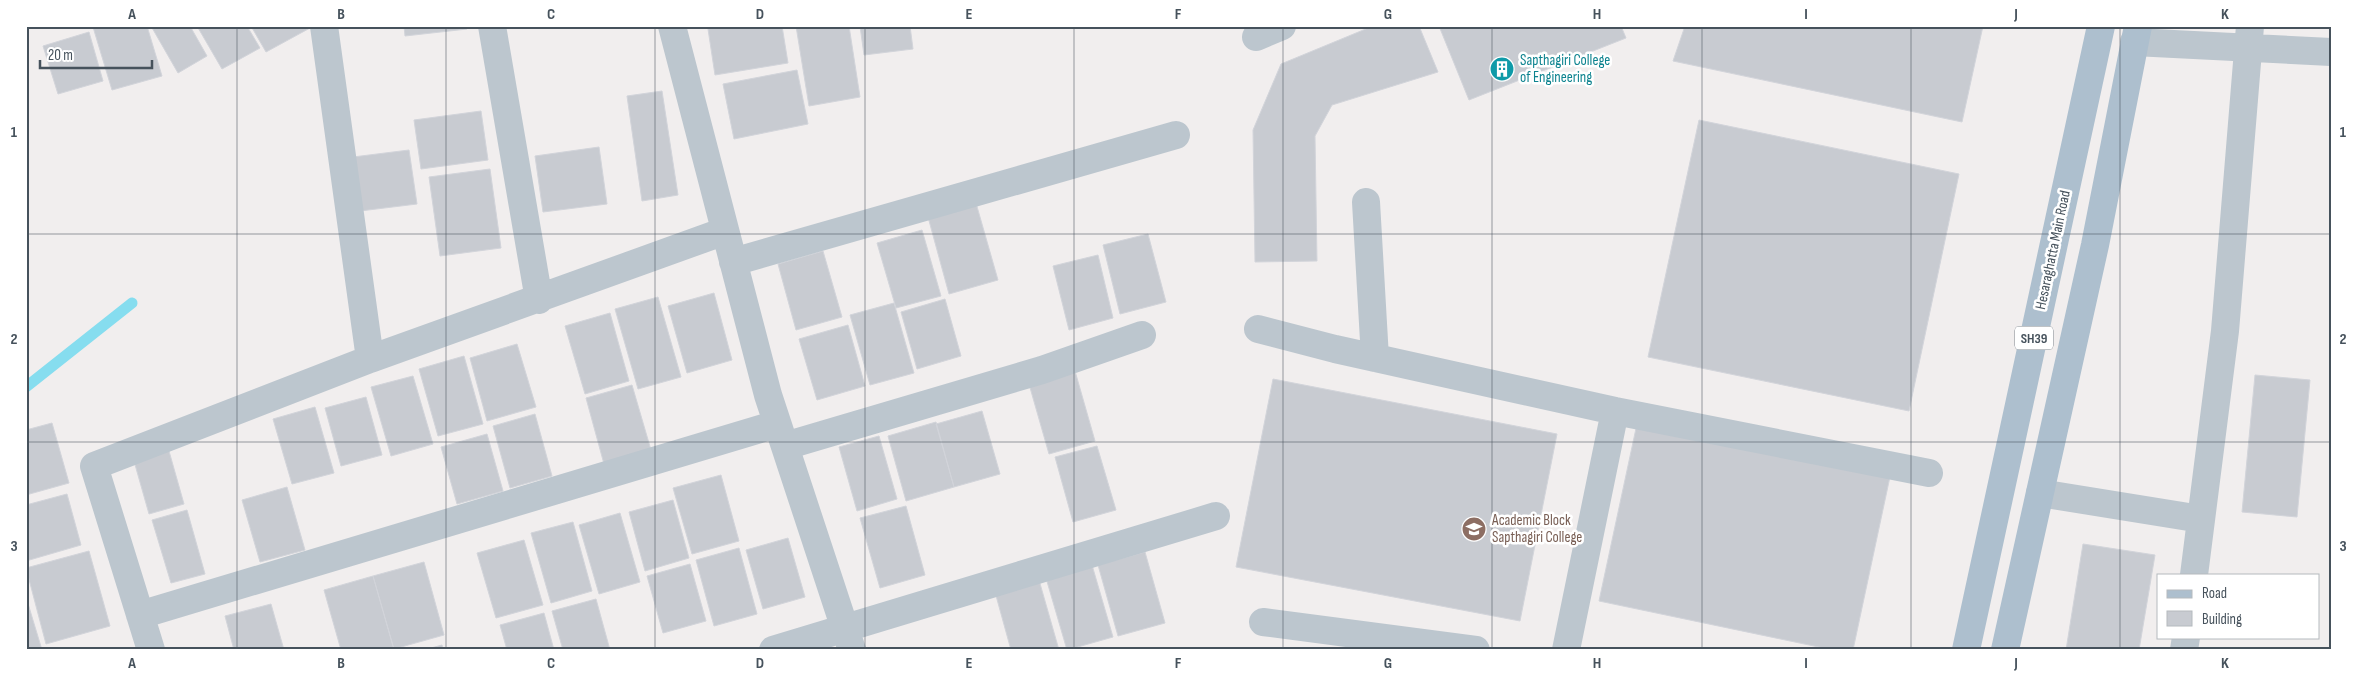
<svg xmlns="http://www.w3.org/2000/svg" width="2357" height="676" font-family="'Sofia Sans Condensed',sans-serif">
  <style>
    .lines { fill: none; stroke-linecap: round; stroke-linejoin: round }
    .stream { stroke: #86ddef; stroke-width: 11 }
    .building { fill: #c8cbd1; stroke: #d2d4da }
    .minor { stroke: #bcc6ce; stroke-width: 28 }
    .major { stroke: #adbfce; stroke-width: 28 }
    .grid { fill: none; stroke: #46525c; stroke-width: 1; stroke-opacity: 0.55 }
    .labels { text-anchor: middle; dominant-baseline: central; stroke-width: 5; stroke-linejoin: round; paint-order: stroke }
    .shield { fill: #fff; stroke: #7e868d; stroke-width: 1 }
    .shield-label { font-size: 14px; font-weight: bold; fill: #46525c }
    .culture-label { font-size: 15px; fill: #0d838f; stroke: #fff; text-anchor: start }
    .street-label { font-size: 15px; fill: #46525c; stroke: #fff }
    .education-label { font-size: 15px; fill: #785e54; stroke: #fff; text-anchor: start }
    .neatline { fill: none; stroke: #46525c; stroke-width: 2 }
    .grid-label { font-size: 16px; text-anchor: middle; font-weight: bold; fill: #46525c }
  </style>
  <rect width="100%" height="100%" fill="#f1eeee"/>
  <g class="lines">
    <!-- stream -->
    <path class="stream" d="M26,387L132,303"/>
  </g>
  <!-- building -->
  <path class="building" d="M147,26L162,76L112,90L93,27Z
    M151,26H190L207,56L178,73Z
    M197,26H247L260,48L222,69Z
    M251,26H309L310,28L266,52Z
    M404,26H466L467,29L405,36Z
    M727,26H782L788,63L715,75L708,29Z
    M796,26H849L860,97L809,106Z
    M860,26H910L913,49L864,55Z
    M1373,26H1419L1438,72L1332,105L1315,136L1317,261L1255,262L1253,130L1281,64Z
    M1439,26H1621L1626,38L1469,100Z
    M1685,26H1983L1962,122L1673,61Z
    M89,32L103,81L58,94L43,46Z
    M797,70L808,124L734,139L723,84Z
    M662,91L678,195L642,201L627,96Z
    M481,111L488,160L421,169L414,120Z
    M1699,120L1959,174L1909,411L1648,357Z
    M599,147L607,204L543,212L535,156Z
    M409,150L417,204L360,211L353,157Z
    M490,169L501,248L440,256L429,177Z
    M976,203L998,280L949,294L928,217Z
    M922,230L941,296L896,308L877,243Z
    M1148,234L1166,302L1120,314L1103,245Z
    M823,251L842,317L796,330L778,264Z
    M1098,255L1113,318L1069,330L1053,266Z
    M714,293L732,360L687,373L668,306Z
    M658,297L681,377L638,389L615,309Z
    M945,299L961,356L917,369L901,312Z
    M894,303L914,373L870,385L850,315Z
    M610,313L629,381L585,394L565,326Z
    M848,325L865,386L817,400L799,339Z
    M517,344L536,407L487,421L470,358Z
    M464,356L483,424L438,436L419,369Z
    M1075,371L1095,441L1049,454L1029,384Z
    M2255,375L2310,380L2297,517L2242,512Z
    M413,376L433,444L391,456L371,387Z
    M1273,379L1557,434L1520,621L1236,567Z
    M632,385L651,450L604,464L586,398Z
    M366,397L382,455L341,466L325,408Z
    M1641,405L1894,458L1853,650H1833L1599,601Z
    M315,407L334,473L292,484L273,419Z
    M982,411L1000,474L954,487L936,424Z
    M535,414L552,476L510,488L493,426Z
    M936,422L954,487L906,501L888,436Z
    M52,423L69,483L26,495V430Z
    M487,434L503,491L457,504L441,447Z
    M879,436L897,499L857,511L839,447Z
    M167,444L184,504L149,514L132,454Z
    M1097,446L1116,510L1073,522L1055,457Z
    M721,475L739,541L692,554L673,488Z
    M287,487L305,550L260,562L242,500Z
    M67,494L81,545L26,561V505Z
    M673,500L689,558L645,571L629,512Z
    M906,506L925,575L880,588L860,518Z
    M187,510L205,574L171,583L152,520Z
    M620,513L640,582L599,594L579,525Z
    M573,522L592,591L551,603L531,533Z
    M788,538L805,597L763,609L746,550Z
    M524,540L543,605L496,618L477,553Z
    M2083,544L2155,555L2139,650H2066Z
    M739,548L757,614L714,626L696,560Z
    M89,551L110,626L46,644L26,568Z
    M1145,552L1165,623L1118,636L1098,565Z
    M424,562L444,635L394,649L373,576Z
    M690,564L706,621L663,633L647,576Z
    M1092,565L1113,637L1067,650L1046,578Z
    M373,576L394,650H341L324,590Z
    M1039,580L1059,650H1011L995,592Z
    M26,597L42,650H26Z
    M596,599L610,650H563L552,611Z
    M271,604L284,650H234L225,616Z
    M544,613L554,650H507L500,625Z
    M442,645L443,650H424Z"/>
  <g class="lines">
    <!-- minor -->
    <path class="minor" d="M324,26L370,359
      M492,26L539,300
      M672,26L768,395L852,650
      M1256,37L1282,26
      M2134,42L2331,52
      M1366,202L1375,358
      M733,262L1176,135
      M1258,329L1335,349L1615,411L1929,473
      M785,446L1042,370L1142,335
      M2040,493L2201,519
      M2194,575L2225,331L2250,26
      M140,615L777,424
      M1263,622L1476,650
      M151,650L94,466L370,359L725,231
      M773,650L1216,516
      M1566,650L1615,411
      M2184,650L2186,637"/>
    <!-- major -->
    <path class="major" d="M1966,650L2101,26
      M2005,650L2095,245L2138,26"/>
  </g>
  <!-- grid -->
  <path class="grid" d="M237,26V650M446,26V650M655,26V650M865,26V650M1074,26V650M1283,26V650M1492,26V650M1702,26V650M1911,26V650M2120,26V650M26,234H2331M26,442H2331"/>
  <!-- icons -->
  <defs>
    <symbol id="building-disc" viewBox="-11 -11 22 22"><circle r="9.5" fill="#0f9aa8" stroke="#fff"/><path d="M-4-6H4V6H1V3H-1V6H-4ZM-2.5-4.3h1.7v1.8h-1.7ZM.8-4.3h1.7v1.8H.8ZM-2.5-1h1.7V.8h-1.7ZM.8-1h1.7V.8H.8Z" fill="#fff"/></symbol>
    <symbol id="university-disc" viewBox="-11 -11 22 22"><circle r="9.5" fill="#8d6e63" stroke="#fff"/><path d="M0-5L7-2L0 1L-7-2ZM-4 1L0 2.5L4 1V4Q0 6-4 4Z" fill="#fff"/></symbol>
  </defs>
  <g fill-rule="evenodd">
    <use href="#building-disc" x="1488" y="55" width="28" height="28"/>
    <use href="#university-disc" x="1460" y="515" width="28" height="28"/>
  </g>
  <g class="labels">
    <!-- shield labels -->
    <rect class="shield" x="2015" y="326.5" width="38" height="23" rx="4"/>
    <g class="shield-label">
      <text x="2034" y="338">SH39</text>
    </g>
    <!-- culture labels -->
    <g class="culture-label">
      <text x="1520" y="60">Sapthagiri College<tspan x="1520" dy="17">of Engineering</tspan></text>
    </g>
    <!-- street labels -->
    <g class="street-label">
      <text transform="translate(2053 250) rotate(-78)">Hesaraghatta Main Road</text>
    </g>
    <!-- education labels -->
    <g class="education-label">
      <text x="1492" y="520">Academic Block<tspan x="1492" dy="17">Sapthagiri College</tspan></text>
    </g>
  </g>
  <!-- border -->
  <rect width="2357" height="676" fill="none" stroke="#ffffff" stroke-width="55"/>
  <!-- legend -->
  <rect x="2157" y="574" width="162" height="65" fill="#ffffff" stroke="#b5babe"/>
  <rect x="2167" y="590" width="25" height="8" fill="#adbfce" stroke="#b5babe"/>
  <text x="2202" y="598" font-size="15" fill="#46525c">Road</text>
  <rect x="2167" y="611" width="25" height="15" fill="#c8cbd1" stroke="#b5babe"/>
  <text x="2202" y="624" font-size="15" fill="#46525c">Building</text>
  <!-- scale -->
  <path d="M40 60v8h112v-8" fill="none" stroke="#46525c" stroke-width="2.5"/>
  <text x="48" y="60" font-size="15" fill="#46525c" stroke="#ffffff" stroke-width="4" paint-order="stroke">20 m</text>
  <rect x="28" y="28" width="2302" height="620" class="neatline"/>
  <g class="grid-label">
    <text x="132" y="19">A</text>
    <text x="341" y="19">B</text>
    <text x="551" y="19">C</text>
    <text x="760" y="19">D</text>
    <text x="969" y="19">E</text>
    <text x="1178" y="19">F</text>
    <text x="1388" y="19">G</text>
    <text x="1597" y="19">H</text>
    <text x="1806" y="19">I</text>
    <text x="2016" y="19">J</text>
    <text x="2225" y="19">K</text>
    <text x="14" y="137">1</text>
    <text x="2343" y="137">1</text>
    <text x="14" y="344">2</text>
    <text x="2343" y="344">2</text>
    <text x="14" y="551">3</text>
    <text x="2343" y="551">3</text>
    <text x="132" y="668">A</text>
    <text x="341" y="668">B</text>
    <text x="551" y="668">C</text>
    <text x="760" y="668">D</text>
    <text x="969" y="668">E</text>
    <text x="1178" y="668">F</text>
    <text x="1388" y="668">G</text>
    <text x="1597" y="668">H</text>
    <text x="1806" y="668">I</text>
    <text x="2016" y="668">J</text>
    <text x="2225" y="668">K</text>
  </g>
</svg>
